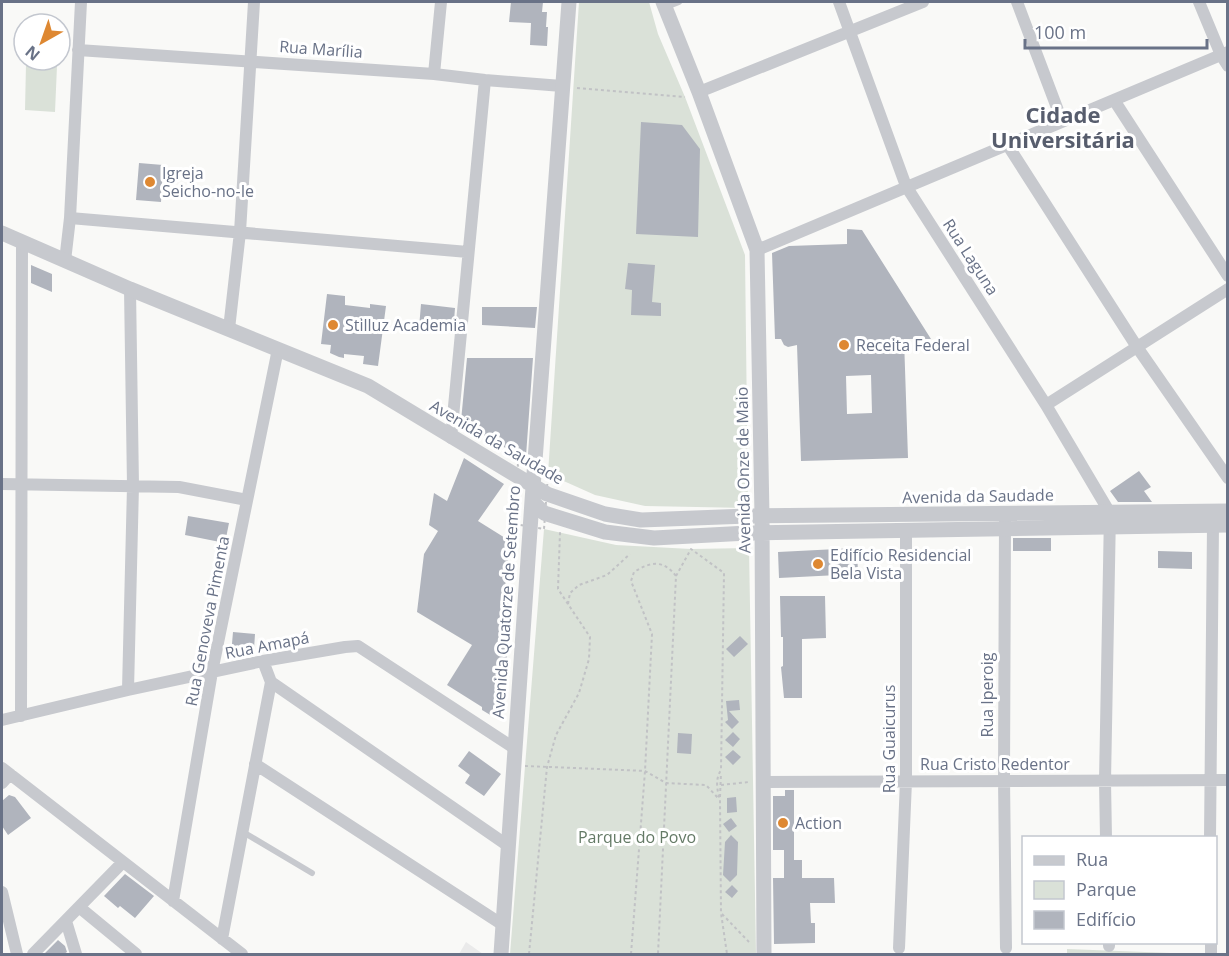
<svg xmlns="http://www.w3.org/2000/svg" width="1229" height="956" font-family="'Open Sans',sans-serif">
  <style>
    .built { fill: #eaeaea }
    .green { fill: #dae1d8 }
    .building { fill: #b0b4bd; fill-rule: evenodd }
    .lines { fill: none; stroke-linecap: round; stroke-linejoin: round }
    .path { stroke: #c1c2c5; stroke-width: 2; stroke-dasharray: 3 3; stroke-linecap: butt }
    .service { stroke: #c7c9ce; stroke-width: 6 }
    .minor { stroke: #c7c9ce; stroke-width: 12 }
    .tertiary { stroke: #c7c9ce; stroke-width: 15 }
    .poi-dot { fill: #de8832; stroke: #fff; stroke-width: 2 }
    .labels { text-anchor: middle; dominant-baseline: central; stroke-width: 6; stroke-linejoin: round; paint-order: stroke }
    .street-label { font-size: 16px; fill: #697287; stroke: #fff }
    .poi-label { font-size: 16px; fill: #697287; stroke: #fff; text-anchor: start }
    .park-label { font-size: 16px; fill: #647a66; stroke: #fff }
    .district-label { font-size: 22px; font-weight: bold; fill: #575d6d; stroke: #fff }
  </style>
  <rect width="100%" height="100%" fill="#f9f9f7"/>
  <!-- built -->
  <path class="built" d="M466,942L483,954H459Z"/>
  <!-- green -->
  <path class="green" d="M579,2H649L658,34L685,97L745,255L748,508L645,506L595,495L548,474Z
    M26,64L57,66L55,112L25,110Z
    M544,529L616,545L691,549L749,548L756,954H510Z
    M1067,949L1197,954H1067Z"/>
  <!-- building -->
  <path class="building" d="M511,2H543L542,12H547L546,27H548L547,46L530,45L531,23L509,22Z
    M641,122L682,125L700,149L698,237L636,234Z
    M139,163L163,165L161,202L136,200Z
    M847,229L862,230L931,339H904L908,458L801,461L797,345L788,347L784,345L781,339H775L772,253L789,246L847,244ZM871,375L872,413L847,414L846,376Z
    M628,263L655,265L652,302L661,303V316L631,315L632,290L625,289Z
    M31,265L52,274V292L31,283Z
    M327,294L345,296V305L370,308V304L386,306L378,366L363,364L364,356L344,354V358L339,357L330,353L331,345L321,344Z
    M421,304L455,308L453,334L419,328Z
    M482,307H537L535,328L482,325Z
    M467,358H533L526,456L501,446L461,421Z
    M464,458L504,484L478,521L510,541L505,588L511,592L508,598L513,601L509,604L505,699L492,716L482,710V707L447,685L472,645L417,612L424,554L438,531L429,525L434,493L447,501Z
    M1139,471L1151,487L1144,491L1152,502H1118L1110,491Z
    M188,516L229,523L225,543L185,535Z
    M1013,538H1051V551H1013Z
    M857,548L858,574L779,578L778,552Z
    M1158,551L1192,552V569L1158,568Z
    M780,596H825L826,638L802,639V698H784L781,667L783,666V637H781Z
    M233,632L255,634L254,649L231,655Z
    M740,636L748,644L734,657L726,649Z
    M739,700L740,710L729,711L739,722L732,729L725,722L728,720L726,701Z
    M733,732L740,739L733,747L725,740Z
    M678,733L692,734L691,754L677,753Z
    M733,750L741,757L733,765L725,757Z
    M469,751L501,774L484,796L465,783L470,775L458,766Z
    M785,790H794V860H802V878H834L835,903H810L811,923H815V943L774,944L773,878H784V850H773V796H785Z
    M9,795L15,797L31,818L8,835L2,826V801Z
    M736,797L737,812L727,813V798Z
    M731,818L737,826L729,832L723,824Z
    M731,835L738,842L737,875L730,882L723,875L725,842Z
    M125,874L154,896L135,918L120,906L118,908L104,896Z
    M732,885L738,891L732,898L725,892Z
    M58,940L65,946L67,952L64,954H44Z"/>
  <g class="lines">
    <!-- path -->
    <path class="path" d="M577,88L685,97
      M518,463L548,474L544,529L515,524Z
      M676,576L691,549L724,573L721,770C715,779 717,790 720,800L721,913L727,954
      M568,604L570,593L579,585L607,575L630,554
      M525,766L645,771L666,783L706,785L718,798
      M721,785L749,782
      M720,797L721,773
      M722,914L749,942
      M529,954L547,767L556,735L579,693L589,659L590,637L558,589L560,532
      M631,954L645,771L652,634L631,581L634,572C650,562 663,559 676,576L658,954"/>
    <!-- service -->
    <path class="service" d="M666,7L679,2
      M243,832L312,873"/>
    <!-- minor -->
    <path class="minor" d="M839,2L906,186L1046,405L1110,513L1105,781L1106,838
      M1017,2L1062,121
      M1199,2L1221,55L1228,66
      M78,50L434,74L485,80L562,86
      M434,74L441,2
      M699,92L923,2
      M1114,100L1228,276
      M1007,144L1137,347L1228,478
      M70,218L468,252
      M757,250L1228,52
      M65,261L70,218L81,2
      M229,329L240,232L254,2
      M1046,405L1228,289
      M451,438L485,80
      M2,484L179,487L247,500
      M1005,521L1004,779L1006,948
      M271,682L507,845
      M128,690L133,486L130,289
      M21,716L22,242
      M2,720L128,690L263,661L345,647L358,646L514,748
      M255,764L503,925
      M2,768L242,954
      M764,782L1228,780
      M2,783L10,774
      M1210,838L1213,525
      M2,892L17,954
      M173,901L212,672L278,349
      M79,907L136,954
      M66,921L76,954
      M222,939L271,682L263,661
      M1109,942V946
      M1211,942V954
      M899,948L906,781V531
      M33,954L123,862"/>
    <!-- tertiary -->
    <path class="tertiary" d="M663,2L699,92L757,250L762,516L764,954
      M2,233L130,289L368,386L547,494L605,514L641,520L748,516L1228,511
      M532,501L544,513L605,532L654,538L748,533L1228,525
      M501,954L532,501L569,2"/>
  </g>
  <!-- markers -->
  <g class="poi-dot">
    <circle cx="150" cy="182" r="6"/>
    <circle cx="333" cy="325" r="6"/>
    <circle cx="844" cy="345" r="6"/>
    <circle cx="818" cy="564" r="6"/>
    <circle cx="783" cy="823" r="6"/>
  </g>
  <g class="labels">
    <!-- street labels -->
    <g class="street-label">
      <text transform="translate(321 49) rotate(4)">Rua Marília</text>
      <text transform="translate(971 257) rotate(57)">Rua Laguna</text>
      <text transform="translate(497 442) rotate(30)">Avenida da Saudade</text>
      <text transform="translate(743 470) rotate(-91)">Avenida Onze de Maio</text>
      <text transform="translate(978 496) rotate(-1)">Avenida da Saudade</text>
      <text transform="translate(506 602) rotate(-86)">Avenida Quatorze de Setembro</text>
      <text transform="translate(207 621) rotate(-79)">Rua Genoveva Pimenta</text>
      <text transform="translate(267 645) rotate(-11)">Rua Amapá</text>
      <text transform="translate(987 695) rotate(-90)">Rua Iperoig</text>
      <text transform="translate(889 739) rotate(-90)">Rua Guaicurus</text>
      <text x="995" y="764">Rua Cristo Redentor</text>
    </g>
    <!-- poi labels -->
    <g class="poi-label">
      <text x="162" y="173">Igreja<tspan x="162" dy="18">Seicho-no-Ie</tspan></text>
      <text x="345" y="325">Stilluz Academia</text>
      <text x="856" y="345">Receita Federal</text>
      <text x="830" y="555">Edifício Residencial<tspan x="830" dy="18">Bela Vista</tspan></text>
      <text x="795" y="823">Action</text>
    </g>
    <!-- park labels -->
    <g class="park-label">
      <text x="637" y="837">Parque do Povo</text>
    </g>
    <!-- district labels -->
    <g class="district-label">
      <text x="1063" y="114">Cidade<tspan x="1063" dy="25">Universitária</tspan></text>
    </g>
  </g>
  <!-- border -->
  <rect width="1229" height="956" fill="none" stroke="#697287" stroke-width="6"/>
  <!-- legend -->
  <rect x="1022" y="836" width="195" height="108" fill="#ffffff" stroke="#c3c7cf" stroke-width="1.5"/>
  <rect x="1034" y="856" width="30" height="9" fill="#c7c9ce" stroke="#c3c7cf" stroke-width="1.5"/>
  <text x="1076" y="866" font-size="18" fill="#697287">Rua</text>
  <rect x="1034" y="881" width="30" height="18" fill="#dae1d8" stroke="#c3c7cf" stroke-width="1.5"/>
  <text x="1076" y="896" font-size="18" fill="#697287">Parque</text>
  <rect x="1034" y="911" width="30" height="18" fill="#b0b4bd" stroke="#c3c7cf" stroke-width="1.5"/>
  <text x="1076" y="926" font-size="18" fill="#697287">Edifício</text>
  <!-- north arrow -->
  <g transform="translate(42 42) rotate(220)"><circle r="28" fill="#ffffff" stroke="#c3c7cf" stroke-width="1.5"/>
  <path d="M0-4.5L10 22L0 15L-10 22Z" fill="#de8832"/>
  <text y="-9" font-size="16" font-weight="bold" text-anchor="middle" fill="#697287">N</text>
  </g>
  <!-- scale -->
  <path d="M1025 39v9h182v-9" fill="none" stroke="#697287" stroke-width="3"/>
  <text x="1034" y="39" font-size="18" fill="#697287" stroke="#ffffff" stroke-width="4.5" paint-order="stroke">100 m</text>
</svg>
